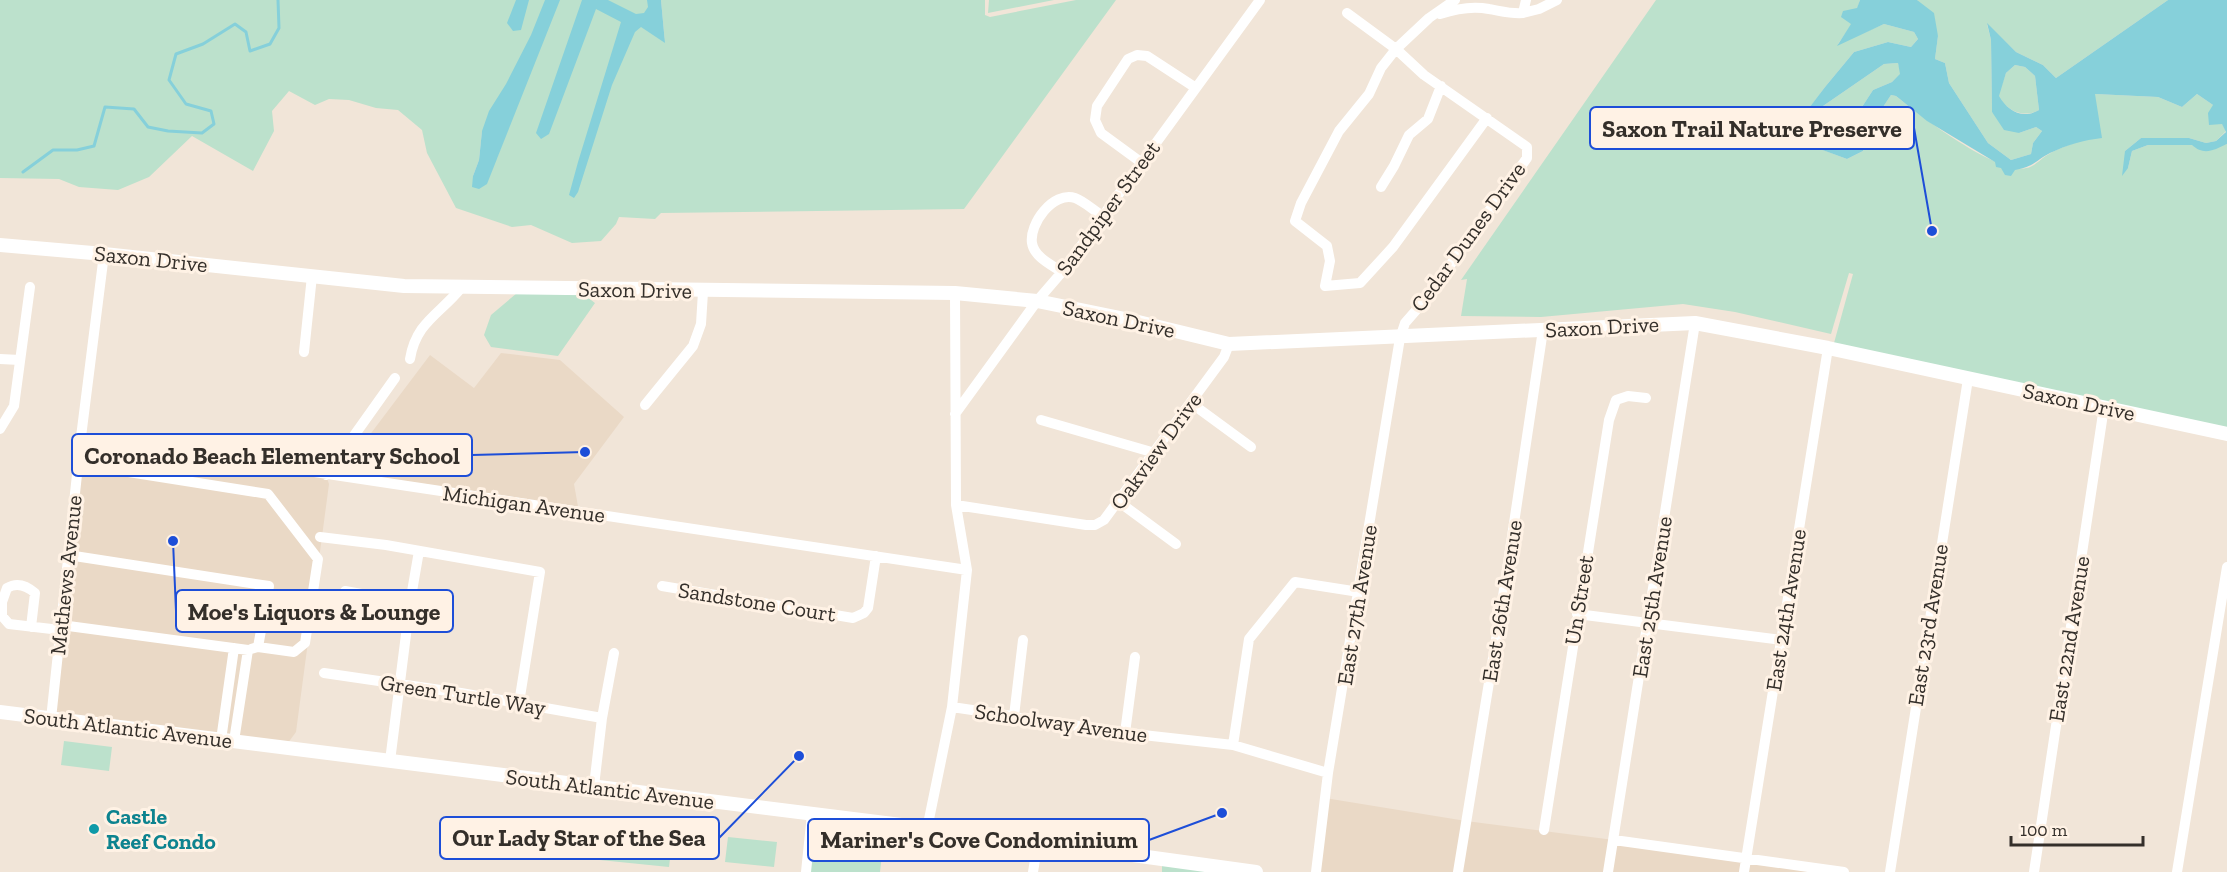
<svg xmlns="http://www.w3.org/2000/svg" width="2227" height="872" font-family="'Zilla Slab',serif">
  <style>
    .built { fill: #ead9c6 }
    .green { fill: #bce1cc; fill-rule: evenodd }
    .water { fill: #86d0da; fill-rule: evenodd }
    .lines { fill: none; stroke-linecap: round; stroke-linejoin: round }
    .stream { stroke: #86d0da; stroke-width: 3 }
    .minor { stroke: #fff; stroke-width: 10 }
    .tertiary { stroke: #fff; stroke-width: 14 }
    .culture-dot { fill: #0f9aa8; stroke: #fff2e5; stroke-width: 2 }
    .labels { text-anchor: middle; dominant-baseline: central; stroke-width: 6; stroke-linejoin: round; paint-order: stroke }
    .street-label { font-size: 22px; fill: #342f2a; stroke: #fff2e5 }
    .culture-label { font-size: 22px; font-weight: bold; fill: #0d838f; stroke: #fff2e5; text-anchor: start }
    .leader { fill: none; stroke: #1d4ed8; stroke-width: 2 }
    .callout-dot { fill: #1d4ed8; stroke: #fff2e5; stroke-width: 2 }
    .callout { fill: #fff2e5; stroke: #1d4ed8; stroke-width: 2 }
    .callout-label { font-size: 24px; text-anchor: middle; font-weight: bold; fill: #342f2a }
  </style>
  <rect width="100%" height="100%" fill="#f1e5d8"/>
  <!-- built -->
  <path class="built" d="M501,353L560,360L624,417L574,484L579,512L338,477L430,355L474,388Z
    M81,437L326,475L329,484L296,732L285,747L51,719Z
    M1325,798L1466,821L1700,851L1844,872H1316Z"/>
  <!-- green -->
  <path class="green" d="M0,0H658L665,43L661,0H985V15L990,17L1076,0H1116L964,209L661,213L655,219L619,217L616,224L601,241L572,243L531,225L512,227L456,208L427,153L422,130L398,110L376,108L349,100L329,99L315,105L289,91L272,111L274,131L253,171L192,136L149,177L118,190L79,187L59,179L0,178ZM510,124L497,158L473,176L479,160L482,131Z
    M989,0H1054L988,13Z
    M1656,0H1860L1852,24L1838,44L1884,24L1914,32L1918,39L1911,47L1888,42L1854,52L1825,87L1788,137L1847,159L1863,151L1873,122L1891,95L1896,96C1919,115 2002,179 2030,167C2037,164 2043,157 2049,154C2059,148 2072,144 2083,140L2095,94L2158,97L2182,107L2197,94L2213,105L2226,131L2216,141L2206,143L2189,138H2141L2125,151L2128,168L2132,151L2148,145H2224L2227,144V434L1834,343L1853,274L1849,273L1831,334L1735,312L1683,304L1541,317L1461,316L1467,279L1461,280Z
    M1917,0H2168L2056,78L2043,65L2016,52L1987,24L1991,40L1992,112L2019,133L2036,127L2042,131L2033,143L2031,154L2011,160L1988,143L1949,83L1945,63L1935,59L1938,36Z
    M1898,63L1901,74L1892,82L1873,90L1860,110L1855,137L1845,146L1810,142L1801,137L1804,129L1823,106L1884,64Z
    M2015,65L2025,67L2035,76L2039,110C2022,119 2007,110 1998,96L2006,73Z
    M517,293L583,294L595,303L558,356L491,347L484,335L491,315Z
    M64,741L112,747L109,771L61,765Z
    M811,819L885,828L880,872H802Z
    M593,833L672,842L669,867L590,859Z
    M728,837L777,842L774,867L725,862Z
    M1162,864L1221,872H1162Z"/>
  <!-- water -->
  <path class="water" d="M516,0H529L521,30L513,31L507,23Z
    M545,0H560L487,184L479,189L472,187L473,176L479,160L482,131L489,111L506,84L531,35Z
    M582,0H608L636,14L644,13L648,7L647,0H661L665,43L641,27L635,32L612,85L578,192L574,198L569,195L578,162L621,22L596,9L549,134L541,139L536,133Z
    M1860,0H1917L1934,13L1938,36L1935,59L1945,63L1949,83L1988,143L2011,160L2031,154L2033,143L2042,131L2036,127L2019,133L2004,130L1992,112L1991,40L1987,23L2016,52L2043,65L2056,78L2168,0H2227V144C2214,150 2204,156 2192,145H2148L2132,151L2128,168L2122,176L2125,151L2141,138H2189L2206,143L2216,141L2226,132L2222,124L2209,125L2208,113L2213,105L2197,94L2182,107L2158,97L2095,94L2102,138C2084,140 2067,145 2050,153C2035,161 2035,166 2015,170L2011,176L2005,175L2001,168L1996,167L1995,162L1927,121L1896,96L1891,95L1873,122L1863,151L1847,159L1787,137L1825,87L1854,52L1888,42L1911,47L1918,39L1914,32L1884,24L1837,46L1851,24L1841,17L1843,11L1857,8ZM1898,63L1900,74L1892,82L1873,90L1860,110L1855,137L1845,146L1810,142L1801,137L1804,129L1823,106L1884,64ZM2015,65L2025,67L2035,76L2039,110C2022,120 2007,110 1999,96L2006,73Z"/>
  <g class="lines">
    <!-- stream -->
    <path class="stream" d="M23,172L53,150H77L94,146L105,107L134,109L148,127L168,131L202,133L214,124L211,111L186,104L169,80L176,54L203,44L235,24L246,32L250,51L270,44L279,28L278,0"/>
    <!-- minor -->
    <path class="minor" d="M1455,0L1429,18L1396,49L1381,68L1369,94L1339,131L1301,203L1295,221L1327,246L1330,261L1325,286L1360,283L1393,247L1487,118
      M1523,13L1539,9L1557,0
      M1440,14C1455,9 1474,6 1489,9C1501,11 1511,14 1523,13L1526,0
      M1142,163L1101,133L1095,120L1097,106L1128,59L1137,55L1147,56L1196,88
      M1381,187L1394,166L1409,135L1428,119L1441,86
      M1062,272C1052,265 1034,257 1032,243C1029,224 1053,191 1075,198C1084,201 1094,211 1103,216
      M304,352L312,276
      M0,359L20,360
      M410,359C416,322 440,314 461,288
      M1191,403L1251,447
      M645,405L693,346L701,324L703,292
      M955,414L1037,301L1062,272L1260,0
      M1041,420L1155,453
      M0,429L14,406L30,287
      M81,437L967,570
      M78,464L268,494L318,559L305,643L294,652L258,647
      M326,475L395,378
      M1119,502L1176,544
      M956,505L1086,525H1095L1104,520L1224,357L1229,344
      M320,537L386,545L540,572L519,703
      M68,555L269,586L258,647L251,649
      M662,586L853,618L864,613L868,608L876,556
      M345,591L410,603
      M1577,614L1782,640
      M61,625L248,650L234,741
      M31,627L35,593C27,586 17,582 7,588L2,602V616L9,624L60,630
      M324,673L461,693L602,718
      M952,707L1125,733L1233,745L1328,773
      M1014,716L1023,640
      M51,719L81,437L104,254
      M1125,733L1135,657
      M221,740L234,648
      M1233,745L1249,639L1295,582L1359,592
      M390,761L410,603L419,551
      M594,786L602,718L614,653
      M927,829L952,707L967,570L956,505L955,293
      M1544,830L1609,420L1616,400L1628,396L1646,398
      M1614,840L1844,872
      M806,872L812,814
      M1033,872L1038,842
      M1316,872L1328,773L1400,338L1405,323L1425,300L1527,158V147L1424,75L1396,49L1347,13
      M1458,872L1502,603L1543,330
      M1608,872L1695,323
      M1744,872L1828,348
      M1890,872L1968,379
      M2034,872L2104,407
      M2177,872L2227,567"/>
    <!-- tertiary -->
    <path class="tertiary" d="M0,245L104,254L404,286L955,293L1037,301L1130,320L1229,344L1695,323L1828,348L2227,434
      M0,712L1038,842L1256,872"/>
  </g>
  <!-- markers -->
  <circle class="culture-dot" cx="94" cy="829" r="6"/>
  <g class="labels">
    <!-- street labels -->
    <g class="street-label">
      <text transform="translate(1108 208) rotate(-54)">Sandpiper Street</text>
      <text transform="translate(1468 237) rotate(-54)">Cedar Dunes Drive</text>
      <text transform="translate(151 259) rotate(6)">Saxon Drive</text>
      <text transform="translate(635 290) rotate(1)">Saxon Drive</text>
      <text transform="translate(1119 319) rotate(12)">Saxon Drive</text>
      <text transform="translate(1602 327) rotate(-3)">Saxon Drive</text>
      <text transform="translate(2079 402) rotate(12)">Saxon Drive</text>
      <text transform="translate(1156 451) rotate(-54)">Oakview Drive</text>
      <text transform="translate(524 504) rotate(8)">Michigan Avenue</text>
      <text transform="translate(66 575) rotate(-84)">Mathews Avenue</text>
      <text transform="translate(1652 597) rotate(-81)">East 25th Avenue</text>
      <text transform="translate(1579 600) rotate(-81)">Un Street</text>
      <text transform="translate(1502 601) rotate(-81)">East 26th Avenue</text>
      <text transform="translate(757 602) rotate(9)">Sandstone Court</text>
      <text transform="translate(1357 605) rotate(-81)">East 27th Avenue</text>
      <text transform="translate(1786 610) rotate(-81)">East 24th Avenue</text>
      <text transform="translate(1928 625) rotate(-81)">East 23rd Avenue</text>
      <text transform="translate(2069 639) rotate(-81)">East 22nd Avenue</text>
      <text transform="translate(463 695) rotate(9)">Green Turtle Way</text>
      <text transform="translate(1061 723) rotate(8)">Schoolway Avenue</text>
      <text transform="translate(128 728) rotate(7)">South Atlantic Avenue</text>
      <text transform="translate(610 789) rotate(7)">South Atlantic Avenue</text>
    </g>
    <!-- culture labels -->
    <g class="culture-label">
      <text x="106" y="816">Castle<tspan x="106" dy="25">Reef Condo</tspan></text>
    </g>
  </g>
  <!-- callouts -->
  <path class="leader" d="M1932 231L1914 128M585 452L472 455M173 541L176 611M799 756L719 838M1222 813L1149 840"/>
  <g class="callout-dot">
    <circle cx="1932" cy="231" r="6"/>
    <circle cx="585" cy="452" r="6"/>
    <circle cx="173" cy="541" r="6"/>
    <circle cx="799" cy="756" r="6"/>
    <circle cx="1222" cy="813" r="6"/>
  </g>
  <g class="callout">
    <rect x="1590" y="107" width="324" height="42" rx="6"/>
    <rect x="72" y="434" width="400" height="42" rx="6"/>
    <rect x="176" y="590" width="277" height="42" rx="6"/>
    <rect x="440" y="817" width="279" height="42" rx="6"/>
    <rect x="808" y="819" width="341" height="42" rx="6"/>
  </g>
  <g class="callout-label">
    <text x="1752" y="137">Saxon Trail Nature Preserve</text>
    <text x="272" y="464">Coronado Beach Elementary School</text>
    <text x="314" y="620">Moe's Liquors &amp; Lounge</text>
    <text x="579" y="846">Our Lady Star of the Sea</text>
    <text x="979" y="848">Mariner's Cove Condominium</text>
  </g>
  <!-- scale -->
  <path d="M2011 836v9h132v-9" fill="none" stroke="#342f2a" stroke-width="3"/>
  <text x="2020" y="836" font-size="18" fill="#342f2a" stroke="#fff2e5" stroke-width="4.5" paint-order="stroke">100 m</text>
</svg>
